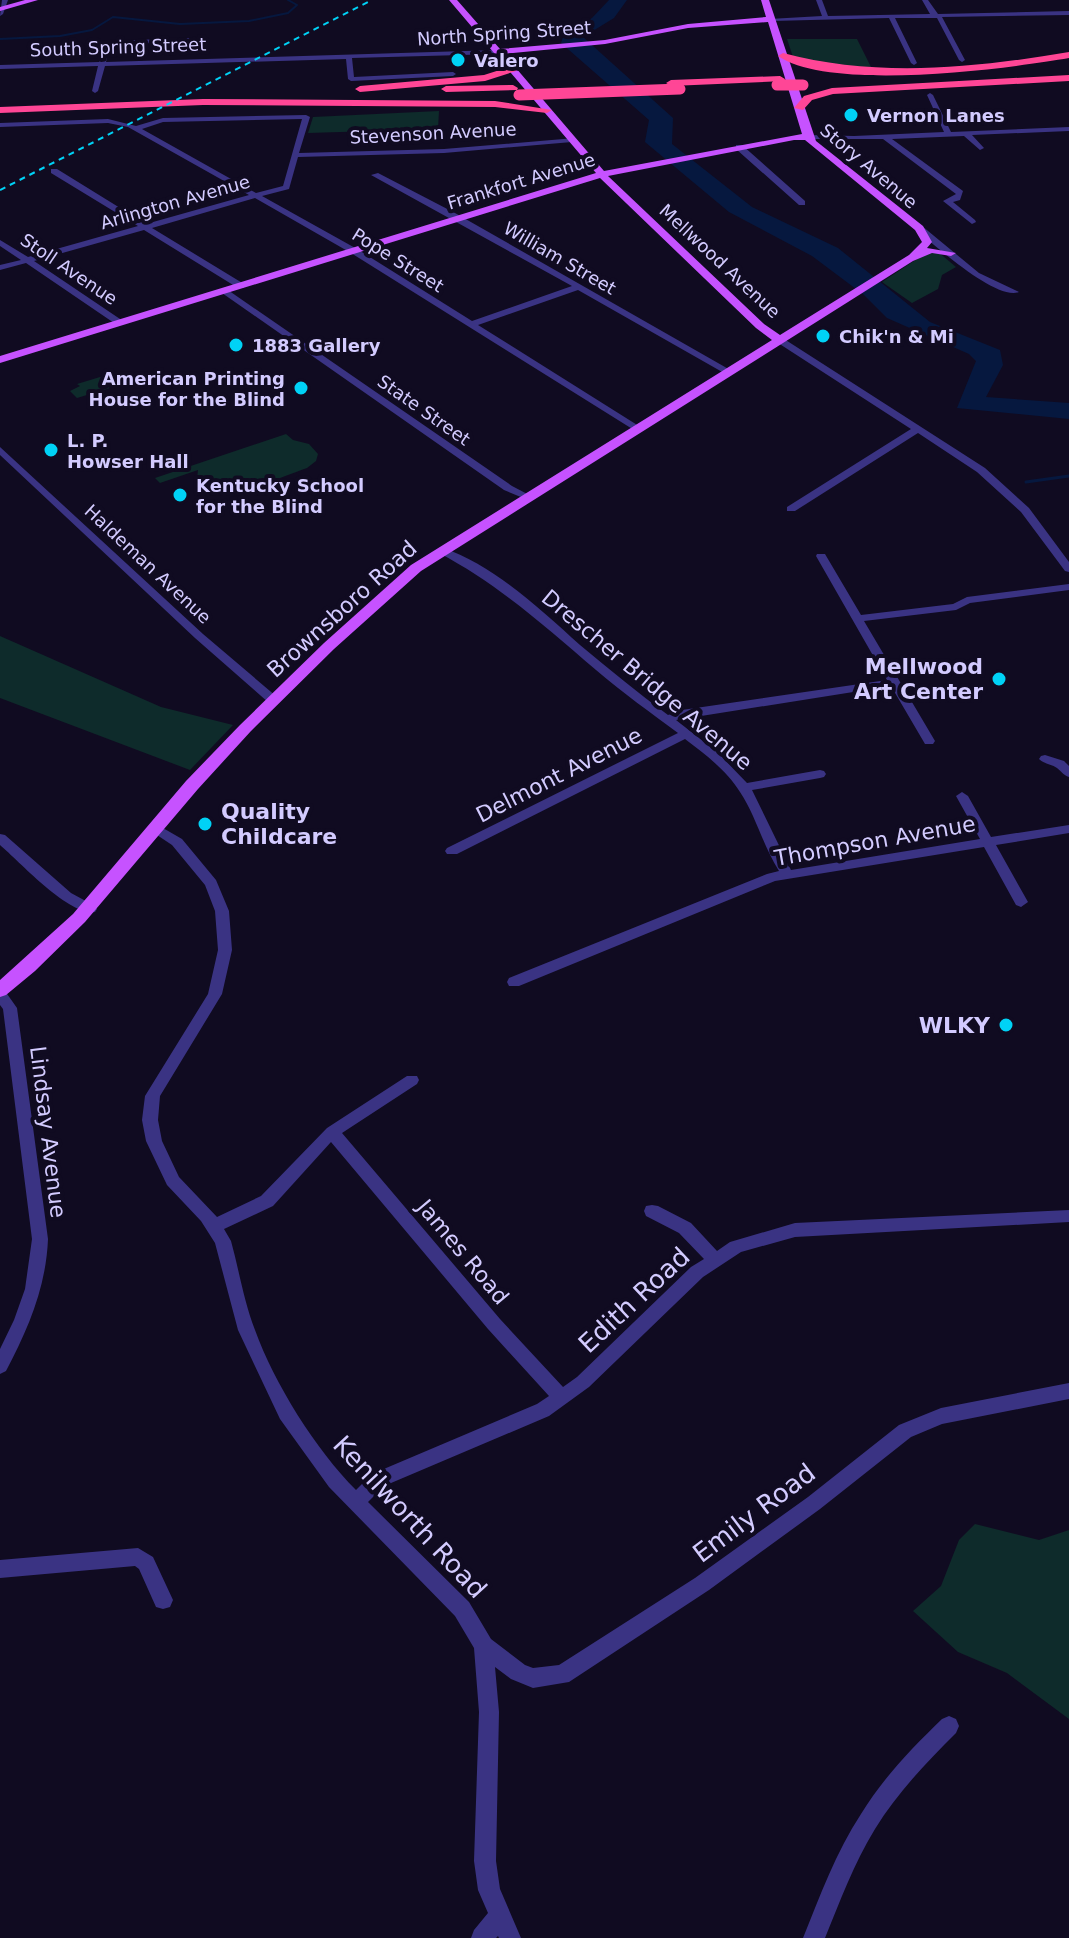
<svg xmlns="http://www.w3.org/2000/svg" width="1069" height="1938" font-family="'DejaVu Sans',sans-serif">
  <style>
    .green { fill: #0e2b2b }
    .water { fill: #06183f }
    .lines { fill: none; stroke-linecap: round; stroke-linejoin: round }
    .stream-far1 { stroke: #06183f; stroke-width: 2 }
    .stream { stroke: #06183f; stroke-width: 3 }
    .minor { fill: #3a3383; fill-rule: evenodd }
    .major { fill: #c652ff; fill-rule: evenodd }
    .highway { fill: #ff4696; fill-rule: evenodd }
    .rail { stroke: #00d2f6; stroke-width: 2; stroke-dasharray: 6 5; stroke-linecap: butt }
    .highway-bridge { stroke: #ff4696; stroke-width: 11 }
    .poi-dot { fill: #00d2f6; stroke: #100b21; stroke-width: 3 }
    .labels { text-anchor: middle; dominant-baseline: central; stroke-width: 8; stroke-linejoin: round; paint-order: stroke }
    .far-street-label { font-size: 18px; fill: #d3cbff; stroke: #100b21 }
    .far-poi-label { font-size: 18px; font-weight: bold; fill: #d3cbff; stroke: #100b21; text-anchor: start }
    .street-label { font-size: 22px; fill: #d3cbff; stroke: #100b21 }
    .poi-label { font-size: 22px; font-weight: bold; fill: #d3cbff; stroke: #100b21; text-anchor: end }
    .near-street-label { font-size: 26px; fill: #d3cbff; stroke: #100b21 }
  </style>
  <rect width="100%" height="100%" fill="#100b21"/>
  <!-- green -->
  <path class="green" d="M787,39H857L871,67L820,66L793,57Z
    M439,111L438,129L308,133L313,117Z
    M937,251L956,267L942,275L938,289L912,303L882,282L926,253Z
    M110,374L123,384L77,398L70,391L80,386L77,384Z
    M286,434L293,440L309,444L318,454L316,461L307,468C280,477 218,508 197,479L198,470L160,483L155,478Z
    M0,636L161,707L233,725L190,770L0,698Z
    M975,1524L1039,1540L1069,1530V1719L1007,1673L958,1652L913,1611L941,1586L959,1540Z"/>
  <!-- water -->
  <path class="water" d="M609,0H627L614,18L583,37L673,118L672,144L752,207L838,248L930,322L1000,350L1003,365L986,397L1069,403V419L957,408L976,361L969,354L887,318L864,295L812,256L729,212L645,142L649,120L561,43L564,34L592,18Z"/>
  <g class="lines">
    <!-- stream-far1 -->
    <path class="stream-far1" d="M0,39L60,36L92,30L113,17L180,24L249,21L288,13L297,5L288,0"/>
    <!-- stream -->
    <path class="stream" d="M1026,482L1069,476"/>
    <!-- minor -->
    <path class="minor" d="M2,0H8L3,14L0,16Z
      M816,0H822L828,16L930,14L922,0H928L938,14L1069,11V15L942,17L965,60L962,62L959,60L937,18H895L917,63L914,65L911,63L889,18L772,21L769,19L822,16Z
      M192,38L194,41L110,45L106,62L498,50L501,52L498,54L352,58L354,77L453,72L456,74L453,76L351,81L348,79L346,59L105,66L98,91L95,93L92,91L98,66L0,69V65L99,62L104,43L107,41Z
      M930,93L933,95L951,132L1069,127V131L972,135L984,148L980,150L964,136L892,139L963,191L960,200L953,202L975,220L976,222L972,224L943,201L956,194L883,139H808L804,137L808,135L854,136L944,132L927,95Z
      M306,115L310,117L299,153L444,149L575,138L572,142L444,153L298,157L289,189L262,196L357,249L472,321L572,286L371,175L378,173L455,213L732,371L724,373L578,290L478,325L642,428L634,430L351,253L255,198L152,228L244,284V288H238L144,230L34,261L123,321V325H117L26,263L0,270V265L21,260L0,246V240L28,257L138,226L51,173V169H57L146,224L249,195L128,127L108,123L0,127V123L108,119L136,126L163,118ZM302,119L283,186L256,193L142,129L163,122Z
      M736,145H742L805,201V205H799L736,149Z
      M916,226H922L979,273L1019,292C996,301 935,245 916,230Z
      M225,288L512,486L533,497L528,500L504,490L222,293V289Z
      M775,337H781L985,468L1029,508L1069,562V572L1065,571L1021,512L977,472L918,433L795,511H787V507L911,429L775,341Z
      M0,447L203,634L277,697V703H269L195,638L0,455Z
      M443,548C495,566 540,609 580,645C609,669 638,693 668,715L682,710L887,680L816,556L817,554H825L861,615L953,604L967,597L1069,584V590L970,603L956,610L864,621L935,741L933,744H925L891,686L676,720L718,753L747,783L820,770L824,771L826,774L824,777L820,778L752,790L791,870L980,839L956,796L962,792L968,796L991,837L1069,825V833L996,845L1028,902L1021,907L1016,905L984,847L775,881L519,986H509L507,982L509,978L767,874L779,871C763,846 756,816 740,792C727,771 705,754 685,739L457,854H447L445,851L447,848L678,733C651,713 623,693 596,670C546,627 498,584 439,553L438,551Z
      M1045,755L1064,761L1069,766V777C1063,775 1062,772 1057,768C1051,764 1044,764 1039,759L1041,756Z
      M156,824L182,839L216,880L229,911L232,950L222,994L160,1096L158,1120L162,1141L179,1177L217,1217L261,1196L327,1128L407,1076H417L419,1080L417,1084L342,1133L500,1319L563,1387L577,1377L691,1267L704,1259L679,1233L646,1216L644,1211L646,1206L652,1205L658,1206L691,1223L717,1251L730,1242L795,1223L1069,1210V1222L795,1237L741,1252L703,1277L589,1387L549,1416L384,1486L368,1502L469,1602L491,1639L525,1665L533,1668L559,1665L695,1578L808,1497L899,1425L941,1408L1069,1383V1399L942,1424L911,1437L820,1509L709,1590L569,1682L533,1688L511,1679L495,1667L499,1712L496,1861L500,1889L521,1938H499L498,1936L496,1938H471L474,1930L488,1913L478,1890L474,1861L479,1712L474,1648L455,1616L329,1487L280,1419L238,1330L215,1243L201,1221L167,1185L146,1141L142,1120L145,1096L208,994L218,950L215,911L205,885L172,845L151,831L150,828ZM331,1142L488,1329L549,1396L537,1404L372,1474L356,1490C316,1450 274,1383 255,1330C244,1302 239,1270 231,1241L224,1229L273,1206Z
      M0,834L5,835L71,893L95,906L97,909L95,912C69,916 20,862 0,845Z
      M0,990L5,991L17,1008L48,1239C46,1288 28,1329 6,1371L0,1374V1349L14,1320L25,1289L32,1239L3,1009L0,1005Z
      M138,1548L153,1557L173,1600L170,1607L163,1609L156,1607L139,1569L135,1566L0,1578V1560Z
      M949,1716L956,1719L959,1726L956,1733C926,1763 897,1793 875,1829C854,1863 840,1901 825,1938H803C820,1896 836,1852 861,1814C883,1778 912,1748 942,1719Z"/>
    <!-- major -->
    <path class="major" d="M25,0H38L0,11V7Z
      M449,0H457L500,49L605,40L688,24L766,17L761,0H769L816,141L923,226L932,242L927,248L956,253L951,256L932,253L913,261L421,571L334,649L251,731L198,789L85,922L35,971L6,995L0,997V980L73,914L186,781L240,725L324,643L411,565L772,340L756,328L600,178L0,363V356L596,173ZM768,22L802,134L604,171L504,54L605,44L688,28ZM794,140H805L915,230L922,242L909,255L780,335L764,324L608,176Z"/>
    <!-- highway -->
    <path class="highway" d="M1069,52V58C1005,69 831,92 778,56L783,53C876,78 975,68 1069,52Z
      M512,66L517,69L516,71L485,81L360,92L355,89L360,86L484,75Z
      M1069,75V81L833,94L812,100L803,110L794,108L804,96L832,88Z
      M780,76L785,79L784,81L671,86L666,83L671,80Z
      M513,85L518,88L517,90L446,92L441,89L446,86Z
      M203,99L495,101L552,110L547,113L495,107L203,105L0,113V107Z"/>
    <!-- rail -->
    <path class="rail" d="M0,190L372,0"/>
    <!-- highway-bridge -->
    <path class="highway-bridge" d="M777,85H803
      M519,95L680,89"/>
  </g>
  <!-- markers -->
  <g class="poi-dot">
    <circle cx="458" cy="60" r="8"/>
    <circle cx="851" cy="115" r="8"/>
    <circle cx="823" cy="336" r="8"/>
    <circle cx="236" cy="345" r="8"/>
    <circle cx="301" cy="388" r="8"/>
    <circle cx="51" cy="450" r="8"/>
    <circle cx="180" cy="495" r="8"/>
    <circle cx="999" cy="679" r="8"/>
    <circle cx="205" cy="824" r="8"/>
    <circle cx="1006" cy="1025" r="8"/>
  </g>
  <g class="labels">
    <!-- far-street labels -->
    <g class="far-street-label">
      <text transform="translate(504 33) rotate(-4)">North Spring Street</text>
      <text transform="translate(118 47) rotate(-2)">South Spring Street</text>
      <text transform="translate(433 133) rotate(-3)">Stevenson Avenue</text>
      <text transform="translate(869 166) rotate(40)">Story Avenue</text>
      <text transform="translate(521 181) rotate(-17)">Frankfort Avenue</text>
      <text transform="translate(175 202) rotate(-16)">Arlington Avenue</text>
      <text transform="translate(560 258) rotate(30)">William Street</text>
      <text transform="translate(398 260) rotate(32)">Pope Street</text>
      <text transform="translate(720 261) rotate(43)">Mellwood Avenue</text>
      <text transform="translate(69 269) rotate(34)">Stoll Avenue</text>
      <text transform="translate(424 410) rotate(35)">State Street</text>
      <text transform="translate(148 564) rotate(43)">Haldeman Avenue</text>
    </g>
    <!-- far-poi labels -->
    <g class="far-poi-label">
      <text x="474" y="60">Valero</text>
      <text x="867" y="115">Vernon Lanes</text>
      <text x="839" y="336">Chik'n &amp; Mi</text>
      <text x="252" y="345">1883 Gallery</text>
      <text x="285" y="378" text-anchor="end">American Printing<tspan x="285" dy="21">House for the Blind</tspan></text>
      <text x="67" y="440">L. P.<tspan x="67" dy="21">Howser Hall</tspan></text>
      <text x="196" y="485">Kentucky School<tspan x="196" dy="21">for the Blind</tspan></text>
    </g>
    <!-- street labels -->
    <g class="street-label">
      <text transform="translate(342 609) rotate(-42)">Brownsboro Road</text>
      <text transform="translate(647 680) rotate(40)">Drescher Bridge Avenue</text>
      <text transform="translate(559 775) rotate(-27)">Delmont Avenue</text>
      <text transform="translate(875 841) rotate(-10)">Thompson Avenue</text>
      <text transform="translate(48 1132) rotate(83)">Lindsay Avenue</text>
      <text transform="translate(463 1252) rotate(50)">James Road</text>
    </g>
    <!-- poi labels -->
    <g class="poi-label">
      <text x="983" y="666">Mellwood<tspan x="983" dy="25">Art Center</tspan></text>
      <text x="221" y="811" text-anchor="start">Quality<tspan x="221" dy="25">Childcare</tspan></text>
      <text x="990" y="1025">WLKY</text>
    </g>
    <!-- near-street labels -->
    <g class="near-street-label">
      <text transform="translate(634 1300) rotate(-43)">Edith Road</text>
      <text transform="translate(754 1513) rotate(-37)">Emily Road</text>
      <text transform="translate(410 1517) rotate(47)">Kenilworth Road</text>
    </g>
  </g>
</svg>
